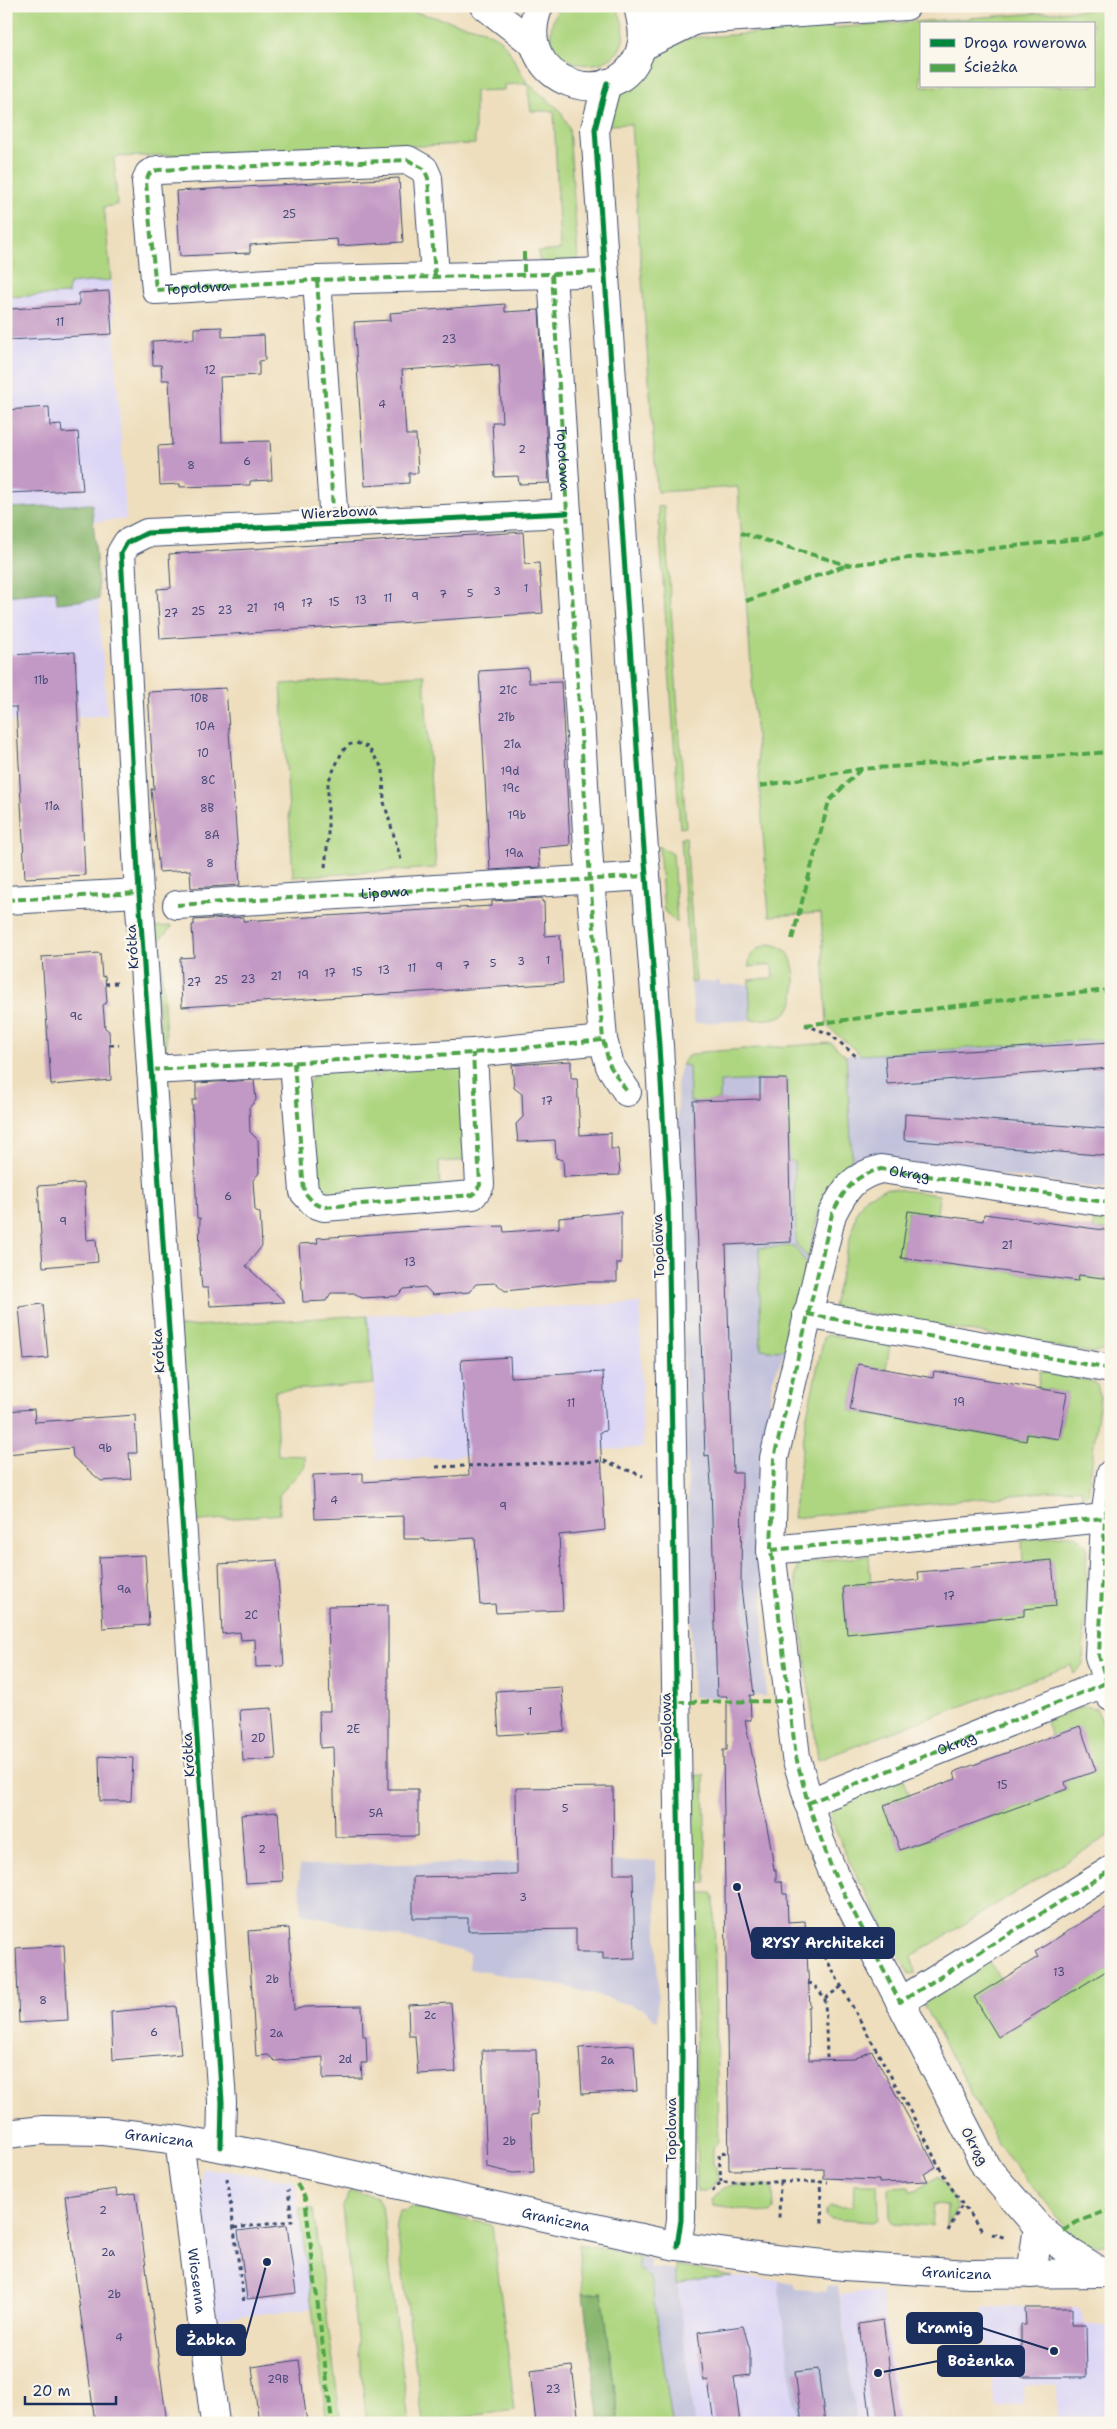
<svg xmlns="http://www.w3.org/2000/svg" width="1117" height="2429" font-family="'Shantell Sans',sans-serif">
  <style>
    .built { fill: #dcd6f6 }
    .industrial { fill: #c2c2dc }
    .green { fill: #aed681; stroke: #648270; fill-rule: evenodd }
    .forest { fill: #8ab76f; stroke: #527366 }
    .building { fill: #c298c4 }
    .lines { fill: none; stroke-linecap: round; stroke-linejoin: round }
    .minor-casing { stroke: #3b496c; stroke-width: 30 }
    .path { stroke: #3b496c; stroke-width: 3; stroke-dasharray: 4 4; stroke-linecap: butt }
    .minor { stroke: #fff; stroke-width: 28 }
    .quiet { stroke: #4fa44a; stroke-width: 4; stroke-dasharray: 8 4; stroke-linecap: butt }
    .cycleway-casing { stroke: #fbf7ec; stroke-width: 8 }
    .cycleway { stroke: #00873e; stroke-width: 5 }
    .labels { text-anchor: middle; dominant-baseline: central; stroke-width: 5; stroke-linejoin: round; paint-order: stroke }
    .number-label { font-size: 11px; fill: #454978 }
    .street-label { font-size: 14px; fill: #1b2f5e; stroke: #fbf7ec }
    .leader { fill: none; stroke: #1b2f5e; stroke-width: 2 }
    .callout-dot { fill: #1b2f5e; stroke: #fbf7ec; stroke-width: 2 }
    .callout { fill: #1b2f5e; stroke: #1b2f5e; stroke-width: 2 }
    .callout-label { font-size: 15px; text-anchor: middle; font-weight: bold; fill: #fff }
  </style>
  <rect width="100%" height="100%" fill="#fbf7ec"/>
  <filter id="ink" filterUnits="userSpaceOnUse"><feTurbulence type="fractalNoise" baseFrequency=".02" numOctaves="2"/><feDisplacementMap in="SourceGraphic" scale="10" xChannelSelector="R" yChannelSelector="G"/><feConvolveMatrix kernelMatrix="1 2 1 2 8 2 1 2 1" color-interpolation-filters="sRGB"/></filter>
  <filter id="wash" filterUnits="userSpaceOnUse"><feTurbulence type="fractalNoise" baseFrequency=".0096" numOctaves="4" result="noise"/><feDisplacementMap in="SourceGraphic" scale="20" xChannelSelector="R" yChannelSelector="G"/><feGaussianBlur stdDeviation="1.12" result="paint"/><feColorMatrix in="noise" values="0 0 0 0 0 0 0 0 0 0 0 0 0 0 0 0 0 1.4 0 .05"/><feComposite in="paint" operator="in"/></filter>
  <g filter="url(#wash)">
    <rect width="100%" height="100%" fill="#eedebd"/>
    <!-- built -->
    <path class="built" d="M111,280L126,519L93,522L107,715L6,723V297L68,294V284Z
      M640,1303L643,1448L376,1460L374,1384L367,1315Z
      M202,2168L295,2180L312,2308L217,2319L201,2197Z
      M676,2265L732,2276L778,2281L797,2423H694Z
      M856,2292H881L899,2423H857L840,2294Z
      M995,2307L1079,2308L1087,2325H1108L1111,2416L1058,2418L1057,2384L1023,2386L1024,2405L996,2408L982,2308Z"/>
    <!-- industrial -->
    <path class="industrial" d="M720,981V985L749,984L751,1020L696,1023L694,1021L691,983Z
      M1111,1039V1190L874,1158L850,1163L829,1185L808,1258L787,1347L772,1381L761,1477L762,1573L766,1696L693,1698L677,1079L681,1065Z
      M656,1861L658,2022L644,2009L564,1986L469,1969V1953L302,1914L299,1865Z
      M578,2244L650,2260V2267L676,2271L694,2423H600Z
      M778,2281L793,2284L795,2289L826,2291L827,2285L838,2286L857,2423H797Z"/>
    <!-- green -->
    <path class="green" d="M6,6H391L484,30L500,39L508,49L527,83L560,110L569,128L578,258L575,262L546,263L539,260L538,252L560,250L554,111H531L527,83L504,85V90L475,91V144L114,157L117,205L104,207L111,280L69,284L68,294L6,297Z
      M560,6L616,7C658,86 514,82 560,6Z
      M1111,8V1039L861,1055L827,1026L821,913L769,916L738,487L657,492L631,124L608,125L616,98L641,73L649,57L689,38ZM921,24H1093V86H921Z
      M664,506L686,827L680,828L658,507Z
      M424,675L436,868L293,877L281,684Z
      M686,837L696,982L691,983L681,838Z
      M659,846L673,854L677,923L664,911Z
      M173,926L160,939L167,1052H163L150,927Z
      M770,944C775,945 781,946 785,950C797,959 799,1001 788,1011C779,1021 763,1019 751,1020L749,980L773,978L772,965L749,967C748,953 758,947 770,944Z
      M831,1043L846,1056L852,1157C847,1169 837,1173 830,1184C818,1205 814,1234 808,1258L796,1244L794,1162L789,1161L787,1079L720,1082V1100L690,1102L689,1066L681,1065L688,1056L702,1052Z
      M456,1066L464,1070L471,1160L439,1162L440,1190L327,1197L313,1184L306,1087L316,1072L374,1069L375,1077L390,1068Z
      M886,1188L939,1195L937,1215L908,1211L901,1258L1078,1281L1079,1275L1111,1279V1342L1107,1350L1093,1353L833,1307L857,1211L866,1197Z
      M1094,1218L1111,1220V1231L1093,1229Z
      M794,1246L807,1264L787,1347L778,1351L761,1349L759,1248Z
      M367,1315L374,1384L275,1391L278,1455L305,1456V1466L279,1495L280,1514L191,1522L178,1327Z
      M828,1335L890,1344L886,1369L858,1365L850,1411L1026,1441L1027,1434L1059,1439L1067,1393L1038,1388L1040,1371L1091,1381L1097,1385L1100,1396L1088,1494L1082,1498L1081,1488L793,1518L806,1420L824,1337Z
      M1071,1534L1077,1536L1087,1546L1083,1664L1074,1674L1071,1665L818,1760L795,1576L798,1564L869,1556L871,1584L843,1587L847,1634L1024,1616V1609L1056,1606L1052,1560L1023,1562L1022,1540Z
      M1084,1706L1096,1708L1111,1741V1834L912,1956L915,1973L909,1974L848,1859L832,1822L829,1809L902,1775L910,1796L884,1805L900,1850L1067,1789L1046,1721Z
      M704,1775L706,1883L692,1884L690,1776Z
      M694,1893H712L714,1898L718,2142L713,2147V2164L716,2167L717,2182L705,2192H697Z
      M988,1959L1001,1980L974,1997L998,2036L1111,1968V2244H1081L1075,2239L1000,2147L924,2006L926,2000Z
      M939,2175L957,2207L946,2227L947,2205L934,2204L932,2226L893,2224L890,2220L889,2188L909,2187L910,2191L916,2190Z
      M854,2184H877L878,2219L872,2222L831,2219L826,2216V2210L830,2206H853Z
      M733,2185H768L773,2189L774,2210L770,2213L713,2206L711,2199L724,2188Z
      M351,2191L378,2197L382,2206L409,2423H367L342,2208Z
      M412,2207L492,2225L515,2410L423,2422L396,2223L399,2210L405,2211Z
      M299,2208L313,2209L341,2423H327Z
      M578,2244L639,2257L638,2269L651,2277L672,2423H619L602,2292L583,2294Z
      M676,2265L732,2276L688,2281L676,2285Z"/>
    <!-- forest -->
    <path class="forest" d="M92,504L99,599L57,603L56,591L6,596V508Z
      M602,2292L619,2423H600L583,2294Z"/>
    <g id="blocks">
      <!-- building -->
      <path class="building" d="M399,178L403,242L338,246L337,239L281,242L250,245V253L180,256L176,191Z
        M109,291L112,334L10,340L9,309L79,305V293Z
        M505,304V312L539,310L549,483L519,484L518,476L495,477L492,422H502L499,366H492V364L402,370L406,435H416L418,473H409V483L365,486L354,322L391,320L390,313Z
        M222,327V337L264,335L265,360L259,361V375L220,377L222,442L270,441L272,480L250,481V485L180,487V484L160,485L158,446L172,445L169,380H162L161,365H153L152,341L194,339V328Z
        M49,407L50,426L61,425L62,433L78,432L83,490L6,493V410Z
        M523,532L525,564L539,563L543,613L160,639L157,589L171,588L169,554Z
        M75,652L85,875L25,878L16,707H6V655Z
        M528,668L529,683L561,682L570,845L538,848L540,867L490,870L479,671Z
        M226,688L240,885L191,888L190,870L159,872L151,789H154L148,692Z
        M542,898V902H544L545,936L560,935L563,983L182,1007L180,958L194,957L192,925H194V920L243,917V921L492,906V901Z
        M100,953L102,977L105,976L107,1002L103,1005L105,1028L109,1031L111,1080L51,1085L42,957Z
        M1111,1042V1068L887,1084L885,1056Z
        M571,1061V1078H577L580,1135L611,1133V1149H618L620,1175L564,1177L563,1160L556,1158L555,1140L518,1142L516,1124L523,1117L522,1094L514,1088L512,1065Z
        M760,1079H787L791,1242L726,1245L733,1473H742L741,1588L754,1695H750L751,1720H745L770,1842L774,1870H776V1882H782L783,1894H787L788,1922L805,1921L810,2007H808L809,2060L854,2059L872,2051L936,2167L924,2174L928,2181L879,2183V2180L824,2178V2169L729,2170L723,1750H727V1696H717L711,1484L709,1455L705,1456L693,1101L760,1099Z
        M254,1080L256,1100L249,1108L250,1132L258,1140L259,1173L253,1180L255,1210L260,1213L262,1246L246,1266L285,1302L210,1306L208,1288H202L199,1259L200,1218H197L192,1100H196V1083Z
        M905,1114L1111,1129V1156L904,1140Z
        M84,1183L87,1240L96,1239L98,1262L43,1267L38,1186Z
        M908,1211L983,1221L984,1214L1111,1231V1279L1079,1275L1078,1281L901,1258Z
        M621,1212V1263H617V1282H588L505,1291L496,1283L476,1284L469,1292L433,1295L425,1287L404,1289L397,1296L362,1298L354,1293H331L326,1301L303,1302L299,1244L318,1243L317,1238L475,1227L503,1226L504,1232L559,1228V1218Z
        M43,1304L48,1358L24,1360L19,1307Z
        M510,1357L511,1377L603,1372L606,1431L600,1432L605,1530L559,1535L563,1610L496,1613L495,1604L480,1605L475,1538L425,1541V1539H404V1516L315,1519L313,1475L363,1473V1482L469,1475L461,1360Z
        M858,1364L933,1378L934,1371L1067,1393L1059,1439L1027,1434L1026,1441L850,1410Z
        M34,1409L35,1422L135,1415L137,1453H129L131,1479L101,1481L73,1457L72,1448L6,1454V1411Z
        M145,1555L149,1625L103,1628L99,1557Z
        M277,1560L284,1666L256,1667L255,1639L241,1640L240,1632L222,1634L219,1564Z
        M1052,1560L1056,1606L1024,1609V1616L847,1634L843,1587L919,1580L918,1572Z
        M388,1605V1789H418V1836L335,1837L333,1747L320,1748L319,1711H330L328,1606Z
        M562,1687L565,1731L499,1735L496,1691Z
        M272,1708L276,1759L243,1761L240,1710Z
        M1080,1726L1096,1771L1065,1782L1067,1789L900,1850L884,1805L956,1779L954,1772Z
        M99,1756L133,1758L131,1801H100Z
        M613,1787L614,1874H633L635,1958L603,1959V1952H576V1929L468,1931V1918H413V1877L517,1875L516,1788Z
        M278,1812L283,1881L246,1883L241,1815Z
        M1111,1904V1968L998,2037L974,1997L1038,1957L1035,1952Z
        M289,1928L294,2010L304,2007L362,2006L363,2036H366L367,2063H361L362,2078L323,2079V2057L275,2061L268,2055L256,2056L248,1931Z
        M64,1945L68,2020L19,2023L16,1948Z
        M451,2003L456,2072L418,2074L415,2036H409L408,2005Z
        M176,2006L181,2054L113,2060L111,2012Z
        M634,2045L637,2091L582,2094L579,2048Z
        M482,2050H536L538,2114L531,2115L534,2172L513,2173L487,2167Z
        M116,2189L117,2196L136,2193L167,2423H95L65,2196Z
        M287,2225L296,2293L247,2299L238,2231Z
        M1025,2308H1072V2325H1086L1087,2377H1021V2325H1026Z
        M883,2320L897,2423H871L859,2324Z
        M743,2326L750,2350V2375L734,2377L740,2423H714L708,2380L704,2381L698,2332Z
        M299,2360L307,2423H259L252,2367Z
        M572,2366L579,2423H536L530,2371Z
        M818,2369L825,2423H802L795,2372Z"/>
    </g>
  </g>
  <g filter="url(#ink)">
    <use href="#blocks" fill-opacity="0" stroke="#3b496c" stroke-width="1"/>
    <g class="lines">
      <defs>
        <g id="minor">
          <path d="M485,6L534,44"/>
          <path d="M539,6C507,83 620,119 641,48C645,34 641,20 638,6"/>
          <path d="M639,6L696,20L906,6"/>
          <path d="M641,47L696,20"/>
          <path d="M607,83L595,129L643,836L659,1046L668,1204L682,2046L681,2220L677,2246"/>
          <path d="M552,274L603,272"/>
          <path id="s1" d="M435,276L428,178L424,169L408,160L158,170L149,174L146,182L156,290L317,280L552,274L590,879L603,1040L610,1066L627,1092"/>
          <path d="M317,280L334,523"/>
          <path d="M6,900L139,893"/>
          <path d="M177,905L646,876"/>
          <path d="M294,1063L304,1192L315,1204L324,1207L473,1195L480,1185L473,1053"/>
          <path d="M151,1070L473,1053L603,1040"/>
          <path d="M807,1314L1111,1369"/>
          <path d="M1111,1474L1105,1518L1099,1656L1111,1697"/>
          <path d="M771,1550L1105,1518"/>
          <path id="s2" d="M808,1803L1106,1683"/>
          <path d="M900,2002L1111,1870"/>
          <path id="s3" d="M6,2134L44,2130L103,2131L179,2140L267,2156L677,2246L765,2258L844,2266L969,2274L1106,2273"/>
          <path id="s4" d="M179,2140L215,2423"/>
          <path d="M221,2147L222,2102L139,893L121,553L127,543L147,533L567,513"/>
          <path id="s5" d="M1103,2273L1066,2250L1038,2227L986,2167L833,1872L820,1841L796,1757L771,1550L774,1458L832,1214C845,1189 853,1176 881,1169L1111,1203"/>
          <path d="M1031,2274L1038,2227"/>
        </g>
      </defs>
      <!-- minor casing -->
      <use href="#minor" class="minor-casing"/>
      <!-- path -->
      <path class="path" d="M325,867L328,839V782L342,752L348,745L356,743L368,747L383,769L384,802L402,863
        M105,984L117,983
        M805,1025L830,1034L857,1057
        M110,1045H119
        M436,1467L604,1461L643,1476
        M834,1935L818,1944L927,2142C942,2176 961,2204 984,2233
        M808,1983L813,1984L825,1998L827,2057
        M825,1998L841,1987
        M227,2178L244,2303
        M721,2182L719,2153L728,2152
        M780,2182H820
        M712,2192L721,2182H780L779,2218
        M822,2223L820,2182H828
        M234,2228L292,2221L288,2190
        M948,2231L962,2205
        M992,2234L1007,2238"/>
      <!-- minor -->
      <use href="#minor" class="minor"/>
      <!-- quiet -->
      <g class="quiet">
        <path d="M524,252V274"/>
        <path d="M552,274L603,272"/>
        <path d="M435,276L428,178L424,169L408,160L158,170L149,174L146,182L156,290L317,280L552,274L590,879L603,1040L610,1066L627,1092"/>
        <path d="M317,280L334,523"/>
        <path d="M741,533L847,565L1085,538L1111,532"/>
        <path d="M746,601L847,565"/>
        <path d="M760,786L861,769L1111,752"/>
        <path d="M6,900L139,893"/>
        <path id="s6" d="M177,905L646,876"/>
        <path d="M792,939L829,801L861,769"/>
        <path d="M805,1025L1012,999L1111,990"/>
        <path d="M294,1063L304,1192L315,1204L324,1207L473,1195L480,1185L473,1053"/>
        <path d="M151,1070L473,1053L603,1040"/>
        <path d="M1111,1203L881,1169C853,1176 845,1189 832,1214L774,1458L771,1550L796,1757L808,1803L833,1872L900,2002L1111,1870"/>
        <path d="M807,1314L1111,1369"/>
        <path d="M1111,1474L1105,1518L1099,1656L1111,1697"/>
        <path d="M771,1550L1105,1518"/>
        <path d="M677,1702L789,1701"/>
        <path d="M808,1803L1106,1683"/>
        <path d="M297,2184L305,2198L332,2423"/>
        <path d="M1063,2231L1077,2222L1111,2209"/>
      </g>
      <defs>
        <path id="cycleway" d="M607,83L595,129L643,836L659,1046L668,1204L682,2046L681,2220L677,2246
          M221,2147L222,2102L139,893L121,553L127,543L147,533L567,513"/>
      </defs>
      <!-- cycleway casing -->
      <use href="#cycleway" class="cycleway-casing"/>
      <!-- cycleway -->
      <use href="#cycleway" class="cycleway"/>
    </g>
  </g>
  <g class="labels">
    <!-- number labels -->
    <g class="number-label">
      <text x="289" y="214">25</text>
      <text x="60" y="322">11</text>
      <text x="449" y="339">23</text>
      <text x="210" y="370">12</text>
      <text x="382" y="404">4</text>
      <text x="522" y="449">2</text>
      <text x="247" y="461">6</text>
      <text x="191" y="465">8</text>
      <text x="526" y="588">1</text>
      <text x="497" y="591">3</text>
      <text x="470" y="593">5</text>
      <text x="443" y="594">7</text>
      <text x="415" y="596">9</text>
      <text x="388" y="598">11</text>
      <text x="361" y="600">13</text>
      <text x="334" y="602">15</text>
      <text x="307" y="603">17</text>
      <text x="279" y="607">19</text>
      <text x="252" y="608">21</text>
      <text x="225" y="610">23</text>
      <text x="198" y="611">25</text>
      <text x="171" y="613">27</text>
      <text x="41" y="680">11b</text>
      <text x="508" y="690">21C</text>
      <text x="199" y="698">10B</text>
      <text x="506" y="717">21b</text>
      <text x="205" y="726">10A</text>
      <text x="512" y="744">21a</text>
      <text x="203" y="753">10</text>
      <text x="510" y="771">19d</text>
      <text x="208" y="780">8C</text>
      <text x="511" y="788">19c</text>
      <text x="52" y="806">11a</text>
      <text x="207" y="808">8B</text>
      <text x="517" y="815">19b</text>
      <text x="212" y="835">8A</text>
      <text x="514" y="853">19a</text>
      <text x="210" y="863">8</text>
      <text x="548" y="960">1</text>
      <text x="521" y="961">3</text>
      <text x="493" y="963">5</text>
      <text x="466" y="965">7</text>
      <text x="439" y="966">9</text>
      <text x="412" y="968">11</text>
      <text x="384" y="970">13</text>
      <text x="357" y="972">15</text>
      <text x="330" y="973">17</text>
      <text x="303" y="975">19</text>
      <text x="276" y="976">21</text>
      <text x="248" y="979">23</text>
      <text x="221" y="980">25</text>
      <text x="194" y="982">27</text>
      <text x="76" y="1016">9c</text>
      <text x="547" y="1101">17</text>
      <text x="228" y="1196">6</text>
      <text x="63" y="1221">9</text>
      <text x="1007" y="1245">21</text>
      <text x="410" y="1262">13</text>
      <text x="959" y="1402">19</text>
      <text x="571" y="1403">11</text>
      <text x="105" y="1448">9b</text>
      <text x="334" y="1500">4</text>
      <text x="503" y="1506">9</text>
      <text x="124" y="1589">9a</text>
      <text x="949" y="1596">17</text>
      <text x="251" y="1615">2C</text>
      <text x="530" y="1711">1</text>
      <text x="353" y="1729">2E</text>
      <text x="258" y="1738">2D</text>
      <text x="1002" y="1785">15</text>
      <text x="565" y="1808">5</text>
      <text x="376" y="1813">5A</text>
      <text x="262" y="1849">2</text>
      <text x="523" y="1897">3</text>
      <text x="1059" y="1972">13</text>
      <text x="272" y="1979">2b</text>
      <text x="43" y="2000">8</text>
      <text x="430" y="2015">2c</text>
      <text x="154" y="2032">6</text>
      <text x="276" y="2033">2a</text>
      <text x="345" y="2059">2d</text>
      <text x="607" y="2060">2a</text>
      <text x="509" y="2141">2b</text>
      <text x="103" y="2210">2</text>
      <text x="108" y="2252">2a</text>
      <text x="114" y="2294">2b</text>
      <text x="119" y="2337">4</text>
      <text x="278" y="2379">29B</text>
      <text x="553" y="2389">23</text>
    </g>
    <!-- street labels -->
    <g class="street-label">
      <text stroke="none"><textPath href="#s1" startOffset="545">Topolowa</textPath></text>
      <text stroke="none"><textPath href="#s1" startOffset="1085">Topolowa</textPath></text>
      <text transform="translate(339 512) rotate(-3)">Wierzbowa</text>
      <text stroke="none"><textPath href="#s6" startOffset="208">Lipowa</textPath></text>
      <text transform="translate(132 947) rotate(-94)">Krótka</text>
      <text stroke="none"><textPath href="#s5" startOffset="1262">Okrąg</textPath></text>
      <text transform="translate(658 1246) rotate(-92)">Topolowa</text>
      <text transform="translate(158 1351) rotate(-94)">Krótka</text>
      <text transform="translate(666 1725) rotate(-91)">Topolowa</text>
      <text stroke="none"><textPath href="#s2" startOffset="160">Okrąg</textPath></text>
      <text transform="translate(188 1755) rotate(-94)">Krótka</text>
      <text transform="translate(671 2130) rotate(-90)">Topolowa</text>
      <text stroke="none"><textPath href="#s3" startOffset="154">Graniczna</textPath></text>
      <text transform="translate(975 2146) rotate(61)">Okrąg</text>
      <text stroke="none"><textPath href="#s3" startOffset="559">Graniczna</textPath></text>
      <text stroke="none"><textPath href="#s3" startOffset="964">Graniczna</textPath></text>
      <text stroke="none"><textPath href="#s4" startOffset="142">Wiosenna</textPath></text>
    </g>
  </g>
  <!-- callouts -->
  <path class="leader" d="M737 1887L752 1943M1054 2351L982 2328M267 2262L245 2340M878 2373L938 2361"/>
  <g class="callout-dot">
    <circle cx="737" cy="1887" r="5"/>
    <circle cx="1054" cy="2351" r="5"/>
    <circle cx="267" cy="2262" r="5"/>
    <circle cx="878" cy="2373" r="5"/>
  </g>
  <g class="callout">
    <rect x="752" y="1928" width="142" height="30" rx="5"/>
    <rect x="907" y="2313" width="75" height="30" rx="5"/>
    <rect x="177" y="2325" width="68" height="30" rx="5"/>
    <rect x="938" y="2346" width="86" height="30" rx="5"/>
  </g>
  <g class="callout-label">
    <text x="823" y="1948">RYSY Architekci</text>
    <text x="945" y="2333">Kramig</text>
    <text x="211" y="2345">Żabka</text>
    <text x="981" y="2366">Bożenka</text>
  </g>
  <!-- margin -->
  <rect width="1117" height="2429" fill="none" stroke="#fbf7ec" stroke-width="25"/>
  <!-- legend -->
  <rect x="920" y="22" width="175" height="65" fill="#fbf7ec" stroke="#a1a7b3"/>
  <rect x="930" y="39" width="25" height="8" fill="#00873e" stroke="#a1a7b3"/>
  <text x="964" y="48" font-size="15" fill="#1b2f5e">Droga rowerowa</text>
  <rect x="930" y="64" width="25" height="8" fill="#4fa44a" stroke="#a1a7b3"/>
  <text x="964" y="72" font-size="15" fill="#1b2f5e">Ścieżka</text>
  <!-- scale -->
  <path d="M25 2396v8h91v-8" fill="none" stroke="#1b2f5e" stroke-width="2.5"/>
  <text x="32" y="2396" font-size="15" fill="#1b2f5e" stroke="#fbf7ec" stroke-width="4" paint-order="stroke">20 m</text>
</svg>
